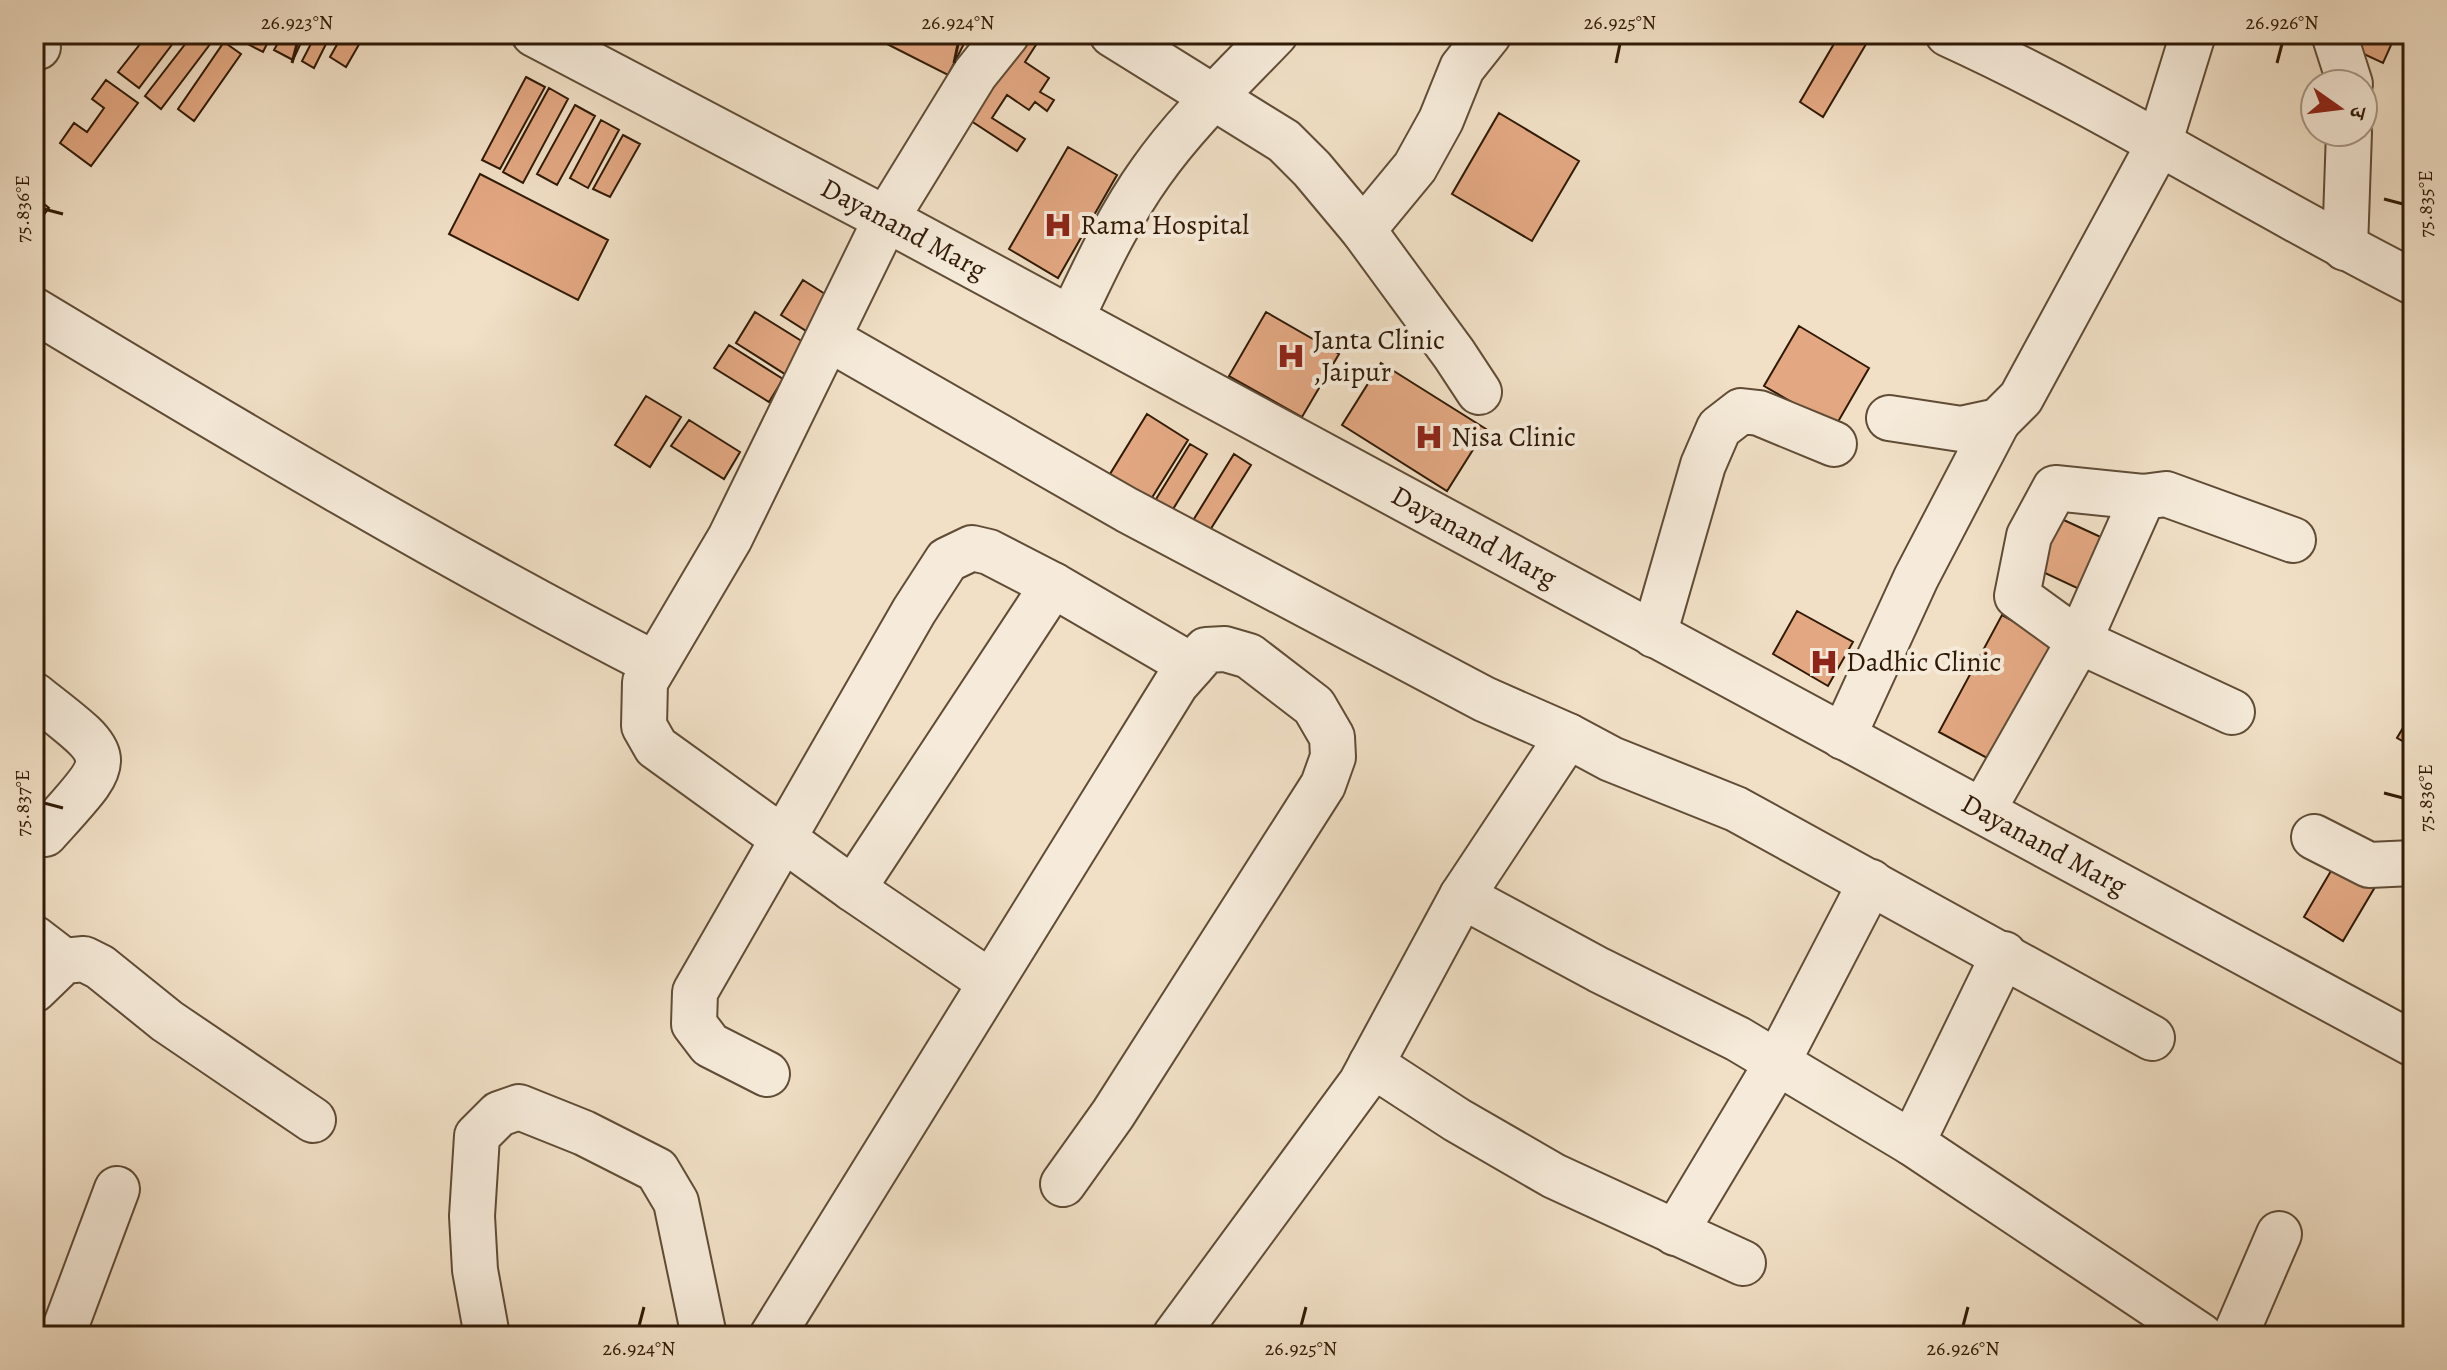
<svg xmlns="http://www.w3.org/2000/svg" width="2447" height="1370" font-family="Alegreya,'Noto Serif Devanagari',serif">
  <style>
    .building { fill: #e3a882; stroke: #301a06; stroke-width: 2 }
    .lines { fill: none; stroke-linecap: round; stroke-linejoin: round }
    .minor-casing { stroke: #604c36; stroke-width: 48 }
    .minor { stroke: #f6ebda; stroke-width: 44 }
    .ticks { fill: none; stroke: #301a06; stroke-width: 3 }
    .labels { text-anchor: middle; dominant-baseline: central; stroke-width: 8; stroke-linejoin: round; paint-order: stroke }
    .poi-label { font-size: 28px; fill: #301a06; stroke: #f6ebda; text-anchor: start }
    .street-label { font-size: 28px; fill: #301a06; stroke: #f6ebda }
    .neatline { fill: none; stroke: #301a06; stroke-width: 3 }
    .ticks-label { font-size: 20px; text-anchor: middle; fill: #301a06 }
  </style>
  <rect width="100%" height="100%" fill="#f1e0c6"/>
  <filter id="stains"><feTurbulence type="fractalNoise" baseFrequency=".0025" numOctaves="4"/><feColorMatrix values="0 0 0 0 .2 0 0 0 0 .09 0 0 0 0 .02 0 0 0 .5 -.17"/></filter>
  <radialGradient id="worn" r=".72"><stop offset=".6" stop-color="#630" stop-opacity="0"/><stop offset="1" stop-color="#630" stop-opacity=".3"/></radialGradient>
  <!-- building -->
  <path class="building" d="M148,34H180L139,88L118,72Z
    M193,34H208L214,39L161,109L145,96Z
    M245,34H272L263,52L242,41Z
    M283,34H305L293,60L274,50Z
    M316,34H331L314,68L302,61Z
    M343,34H365L346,67L330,57Z
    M892,34H969L948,75L887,44Z
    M1014,34H1043L1025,62L1049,78L1040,92L1054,100L1047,111L1035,102L1029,110L1007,95L992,118L1025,139L1017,151L962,115Z
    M1822,34H1872L1823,117L1800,102L1835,42Z
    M2359,34H2396L2383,63L2353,49Z
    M224,42L241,54L194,121L178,109Z
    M526,77L545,87L500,169L482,160Z
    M106,80L138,103L91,166L60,143L74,123L87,132L104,108L92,99Z
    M549,88L568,99L523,183L503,172Z
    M575,105L595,116L557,185L537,174Z
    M1499,113L1579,161L1532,241L1452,194Z
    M601,120L619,130L588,188L570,178Z
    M623,135L640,144L610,197L593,189Z
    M1068,147L1117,175L1058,278L1009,249Z
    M480,174L608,240L578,300L449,234Z
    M34,196L49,208L34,228Z
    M803,280L833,299L811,334L781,315Z
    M755,312L808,345L788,376L736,343Z
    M1266,312L1339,354L1302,417L1229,376Z
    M1799,326L1869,368L1835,427L1764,386Z
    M729,345L783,379L769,402L714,368Z
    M1381,363L1486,429L1447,491L1342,425Z
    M646,396L681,417L650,467L615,445Z
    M1147,414L1188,440L1143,512L1102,487Z
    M689,420L740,452L724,479L671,446Z
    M1190,444L1207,454L1162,527L1145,517Z
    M1234,454L1251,465L1200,546L1184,535Z
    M2055,516L2116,544L2092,595L2032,567Z
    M1797,611L1853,642L1828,686L1773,654Z
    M2002,615L2064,649L2002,766L1939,732Z
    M2413,711V747L2397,738Z
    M2335,864L2375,887L2343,941L2304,917Z"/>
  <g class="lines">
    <defs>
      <g id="minor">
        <path id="s1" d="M534,34L886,219L2413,1044"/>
        <path d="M1112,34L1284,141L1312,169L1363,230L1454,354L1479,392"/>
        <path d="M1948,34C2108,107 2256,203 2413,282"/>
        <path d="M2334,34L2350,84"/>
        <path d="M34,45L38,47"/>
        <path d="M1363,230L1415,167L1441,120L1462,68L1489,34"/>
        <path d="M2345,248L2349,132"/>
        <path d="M34,310C238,433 443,555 655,664"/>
        <path d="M1071,319C1095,269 1118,218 1151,172C1186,122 1233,78 1275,34"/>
        <path d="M829,339L1127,510L1484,699L1568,736"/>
        <path d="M1889,418L1961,429L1998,421L2021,398L2159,144L2193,34"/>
        <path d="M2143,497L2079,641L2232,712"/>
        <path d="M1654,635L1703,465L1719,428L1741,411L1759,413L1834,444"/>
        <path d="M34,695C119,761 116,755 45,834"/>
        <path d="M1843,737L1916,578L1998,421"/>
        <path d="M1983,810L2079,641L2017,596L2029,536L2055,488L2143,497L2166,494L2293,540"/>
        <path d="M2314,837L2369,865L2413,863"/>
        <path d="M853,889L1053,585"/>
        <path d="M1462,896L1599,970L1738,1039L1912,1143L2004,954"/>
        <path d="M34,938L64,961"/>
        <path d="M990,982L853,889L656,747L644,726L645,682L730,538L886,219L975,74L1007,34"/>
        <path d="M34,990L64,961L84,959L100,967L167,1021L313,1120"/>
        <path d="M1371,1064L1457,1120L1554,1176L1743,1263"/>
        <path d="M767,1074L710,1045L694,1024L695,992L914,611L947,560L972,548L989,552L1053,585L1192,666"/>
        <path d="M1912,1143L2201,1336"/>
        <path d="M1675,1233L1777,1063L1871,882"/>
        <path d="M62,1336L117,1189"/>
        <path d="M487,1336L475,1270L472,1216L477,1136L499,1114L519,1107L584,1133L657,1170L676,1202L704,1336"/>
        <path d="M772,1336L1176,684L1206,650L1225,649L1249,656L1314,706L1332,737L1333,757L1323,785L1113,1114L1063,1184"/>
        <path d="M1175,1336L1361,1083L1462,896L1568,736L1611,759L1736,809L2152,1038"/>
        <path d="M2235,1336L2279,1234"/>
      </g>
    </defs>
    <!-- minor casing -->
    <use href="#minor" class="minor-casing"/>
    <!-- minor -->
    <use href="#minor" class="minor"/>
  </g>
  <!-- ticks -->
  <path class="ticks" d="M292,63L297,44M954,63L958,44M1616,63L1620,44M2277,63L2282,44M2384,199L2403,204M44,209L63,214M2384,793L2403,798M44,803L63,808M639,1326L644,1307M1301,1326L1306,1307M1963,1326L1968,1307"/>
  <!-- icons -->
  <defs>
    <symbol id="hospital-bare" viewBox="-9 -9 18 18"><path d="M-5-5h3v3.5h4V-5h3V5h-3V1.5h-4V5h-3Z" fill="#8f2418" stroke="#f6ebda" stroke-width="2.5" paint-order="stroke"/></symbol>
  </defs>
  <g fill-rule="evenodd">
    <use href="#hospital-bare" x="1038" y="205" width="40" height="40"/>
    <use href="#hospital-bare" x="1271" y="336" width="40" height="40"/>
    <use href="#hospital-bare" x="1409" y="417" width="40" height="40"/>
    <use href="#hospital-bare" x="1804" y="642" width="40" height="40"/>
  </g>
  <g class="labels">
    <!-- poi labels -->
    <g class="poi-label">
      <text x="1080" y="225">Rama Hospital</text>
      <text x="1313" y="340">Janta Clinic<tspan x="1313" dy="32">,Jaipur</tspan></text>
      <text x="1451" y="437">Nisa Clinic</text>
      <text x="1846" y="662">Dadhic Clinic</text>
    </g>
    <!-- street labels -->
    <g class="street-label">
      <text stroke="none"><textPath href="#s1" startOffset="418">Dayanand Marg</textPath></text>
      <text stroke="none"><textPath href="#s1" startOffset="1066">Dayanand Marg</textPath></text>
      <text stroke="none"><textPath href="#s1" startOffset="1714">Dayanand Marg</textPath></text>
    </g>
  </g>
  <!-- margin -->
  <rect width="2447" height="1370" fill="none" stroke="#f1e0c6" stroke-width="88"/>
  <!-- north arrow -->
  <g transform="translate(2339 108) rotate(104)"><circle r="38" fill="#f6ebda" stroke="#a79785" stroke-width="2"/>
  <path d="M0-6L14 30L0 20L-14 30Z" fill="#8f2418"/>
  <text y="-12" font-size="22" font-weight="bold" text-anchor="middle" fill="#301a06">उ</text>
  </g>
  <rect x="44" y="44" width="2359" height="1282" class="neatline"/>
  <g class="ticks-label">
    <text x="297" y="29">26.923°N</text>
    <text x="958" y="29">26.924°N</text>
    <text x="1620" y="29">26.925°N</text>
    <text x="2282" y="29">26.926°N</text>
    <text transform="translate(2425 204) rotate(-90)" y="7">75.835°E</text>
    <text transform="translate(22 209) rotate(-90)" y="7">75.836°E</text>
    <text transform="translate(2425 798) rotate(-90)" y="7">75.836°E</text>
    <text transform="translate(22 803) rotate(-90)" y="7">75.837°E</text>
    <text x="639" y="1355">26.924°N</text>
    <text x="1301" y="1355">26.925°N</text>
    <text x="1963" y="1355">26.926°N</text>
  </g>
  <rect width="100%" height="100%" filter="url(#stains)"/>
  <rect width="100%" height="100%" fill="url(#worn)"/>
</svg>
